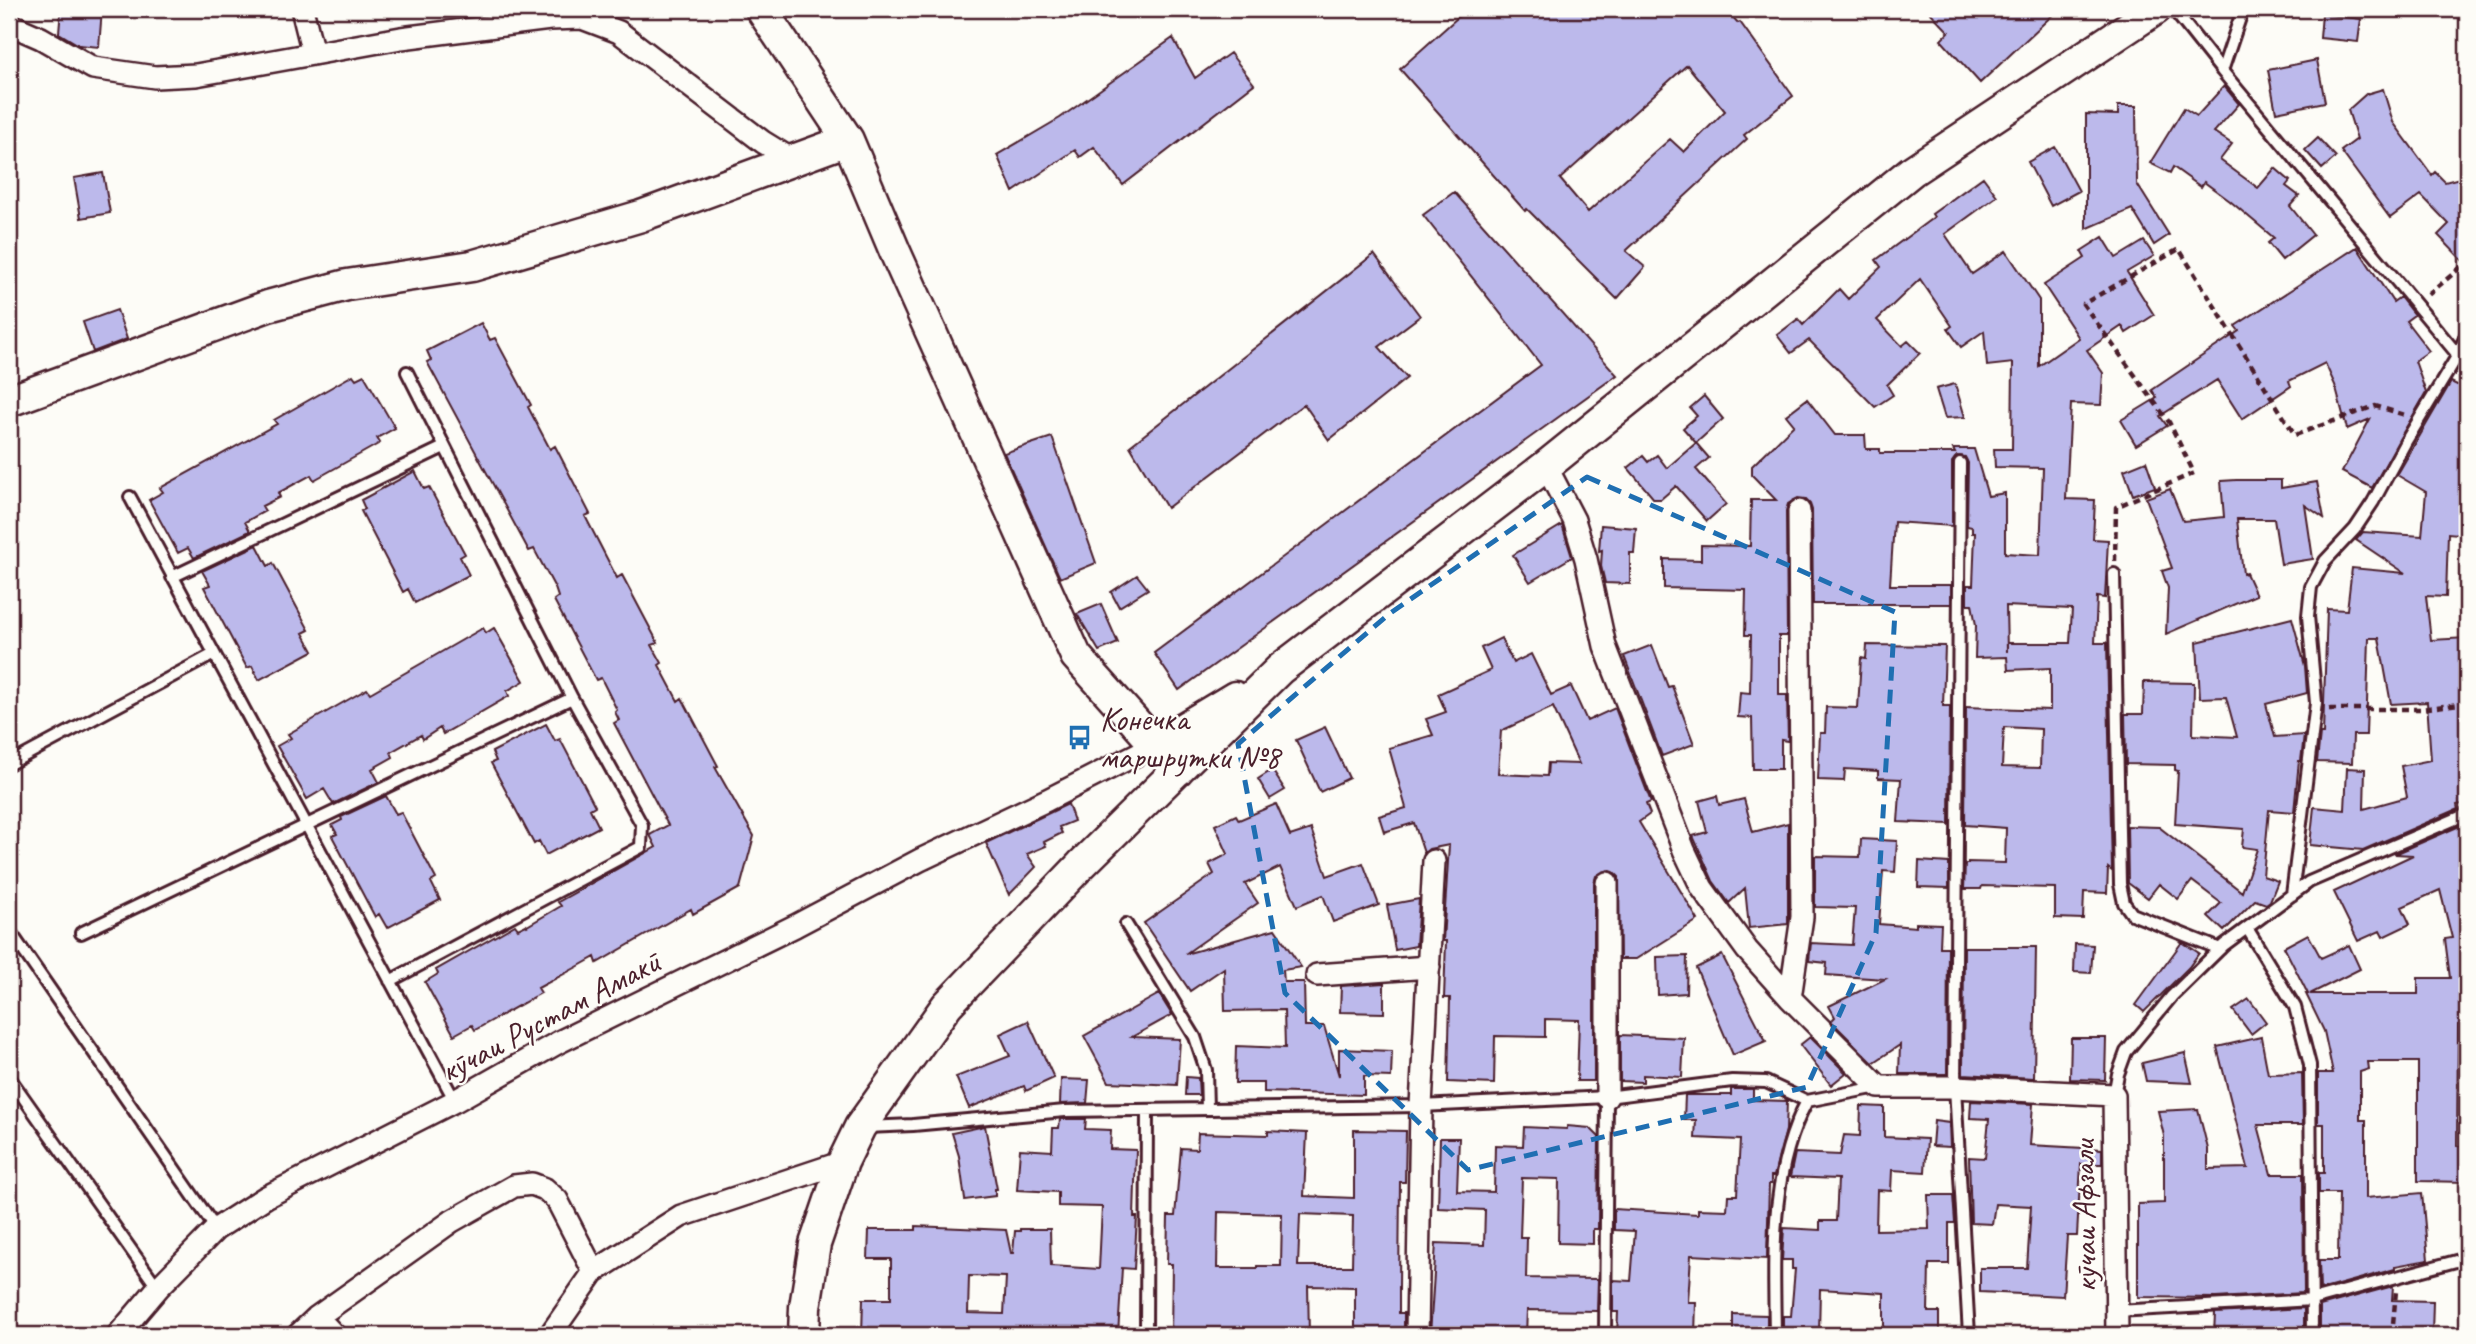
<svg xmlns="http://www.w3.org/2000/svg" width="2476" height="1344" font-family="Caveat,sans-serif">
  <style>
    .building { fill: #bcb9eb; stroke: #4a1f2b; stroke-width: 2; fill-rule: evenodd }
    .lines { fill: none; stroke-linecap: round; stroke-linejoin: round }
    .lane-casing { stroke: #4a1f2b; stroke-width: 16 }
    .street-casing { stroke: #4a1f2b; stroke-width: 26 }
    .secondary-casing { stroke: #4a1f2b; stroke-width: 35 }
    .path { stroke: #4a1f2b; stroke-width: 4.5; stroke-dasharray: 7 5; stroke-linecap: butt }
    .lane { stroke: #fdfcf7; stroke-width: 10 }
    .street { stroke: #fdfcf7; stroke-width: 21 }
    .secondary { stroke: #fdfcf7; stroke-width: 30 }
    .marked { fill: none; stroke: #1f6fb2; stroke-width: 5; stroke-dasharray: 14 9; stroke-linejoin: round }
    .labels { text-anchor: middle; dominant-baseline: central; stroke-width: 5; stroke-linejoin: round; paint-order: stroke }
    .poi-label { font-size: 33px; fill: #4a1f2b; stroke: #fdfcf7; text-anchor: start }
    .street-label { font-size: 33px; fill: #4a1f2b; stroke: #fdfcf7 }
  </style>
  <rect width="100%" height="100%" fill="#fdfcf7"/>
  <filter id="ink" filterUnits="userSpaceOnUse"><feTurbulence type="fractalNoise" baseFrequency=".0143" numOctaves="2"/><feDisplacementMap in="SourceGraphic" scale="14" xChannelSelector="R" yChannelSelector="G"/><feConvolveMatrix kernelMatrix="1 2 1 2 8 2 1 2 1" color-interpolation-filters="sRGB"/></filter>
  <g filter="url(#ink)">
    <!-- building -->
    <path class="building" d="M61,9H102L99,47L79,45L59,33Z
      M1467,9H1726L1738,23L1740,22L1793,96L1744,135L1747,139L1626,251L1645,267L1617,299L1527,209L1525,211L1400,69ZM1687,65L1725,111L1684,152L1670,139L1588,212L1560,179Z
      M1927,9H2059L1980,83L1941,40L1949,32Z
      M2322,14L2361,19L2358,42L2320,38Z
      M1173,38L1195,78L1230,53L1254,84L1123,185L1094,147L1080,157L1075,150L1013,192L997,155L1060,118Z
      M2317,60L2325,102L2276,112L2268,70Z
      M2224,86L2239,104L2214,132L2232,144L2220,160L2258,188L2275,168L2290,181L2286,186L2299,196L2290,206L2313,235L2282,260L2268,243L2274,238L2230,201L2204,182L2201,187L2173,167L2170,173L2150,163L2184,108L2197,116Z
      M2383,89L2393,122L2432,175L2435,172L2445,182L2467,176V265L2438,235L2449,224L2421,195L2390,218L2341,151L2357,139L2348,110L2366,94Z
      M2118,106H2136L2137,184L2169,235L2154,245L2132,209L2086,229V114L2118,115Z
      M2318,138L2336,157L2322,169L2305,150Z
      M2055,147L2079,191L2051,206L2028,162Z
      M103,173L110,213L81,218L74,178Z
      M1983,177L1997,196L1945,234L1972,274L2006,251L2039,300V366L2079,338L2044,285L2085,258L2081,251L2103,237L2116,258L2144,241L2154,256L2127,272L2154,315L2126,333L2122,326L2087,350L2103,373L2101,405L2071,404L2066,499L2095,500L2093,539L2108,540L2105,598L2097,597L2095,643H2107L2112,871L2108,868L2107,893L2084,892L2083,919L2055,918V888L1982,886L1981,889H1964L1965,864H1968V862L2005,863L2006,828L1965,825L1966,707L2050,710V668L2008,670L2007,657L1975,658L1976,625L1972,604H1967V585H1973L1975,533H1972V527L1967,526L1968,463L1965,457L1957,456L1952,462V526L1894,522L1890,585H1951V604H1813L1812,510L1810,504L1805,499L1798,498L1788,504L1786,511L1787,636H1779V695H1787L1788,741L1781,740V769H1753L1752,718L1738,717L1740,692L1750,693L1751,635H1745L1746,590L1664,588V559L1701,560V545L1750,546L1751,500H1776L1752,475V466L1794,425L1786,415L1807,399L1835,435H1865L1866,449H1880V453H1955L1953,449H1974L1988,496L2005,493V553L2040,555L2043,468L1995,467L1994,449H2012L2013,363L1987,366L1984,331L1961,347L1948,329L1952,326L1920,279L1877,320L1902,346L1908,341L1920,353L1887,385L1893,395L1875,407L1809,340L1791,353L1777,335L1798,319L1803,325L1839,289L1848,299L1881,267L1876,260L1934,217L1932,214ZM2006,606L2072,609L2070,643H2007V652ZM2004,727L2041,729L2040,768L2002,767Z
      M1454,192L1617,375L1179,690L1154,653L1541,365L1423,215Z
      M2357,247L2393,302L2400,297L2414,315L2406,321L2429,351L2415,361L2426,393L2372,488L2342,472L2370,419L2347,429L2335,385L2325,363L2289,381L2291,386L2242,419L2217,380L2160,416L2167,426L2136,445L2121,420L2157,398L2152,390L2239,331L2235,326Z
      M1374,254L1420,316L1379,347L1407,378L1329,440L1304,404L1167,508L1130,446Z
      M117,310L127,339L93,352L83,322Z
      M481,323L490,340L495,338L531,405L528,407L550,449L555,446L590,514L585,516L617,578L622,575L658,643L652,645L662,663L659,665L678,701L682,698L718,766L715,767L754,836L740,888L693,914L691,909L597,963L595,957L577,967L538,988L541,993L475,1030L472,1025L454,1035L425,982L438,974L436,970L515,925L518,929L526,925L527,926L561,906L558,902L656,847L650,835L668,825L614,723L619,720L615,712L617,710L601,678L596,680L554,600L558,597L555,588L534,549L529,551L427,362L431,360L427,351Z
      M353,375L356,379L364,375L395,428L377,438L380,443L314,480L311,475L278,493L280,497L262,506L265,511L245,522L250,531L194,558L188,548L178,553L149,500L163,492L160,488L277,424L274,420Z
      M2451,382L2457,385L2467,384V498L2461,496L2458,534L2448,533L2446,597L2426,596L2431,640L2467,638V803L2457,805L2458,809L2363,850L2310,845L2314,807L2345,810L2347,768L2365,769L2364,809L2407,797L2401,766L2431,760L2427,702L2391,704L2379,638H2369L2366,735H2353L2352,763L2317,762L2320,734H2323L2327,609L2347,610L2352,568L2405,573L2356,540L2363,532L2422,536L2426,492L2397,475Z
      M1955,384L1965,417L1945,418L1936,389Z
      M1704,396L1723,419L1696,443L1683,428L1697,416L1690,408Z
      M1052,437L1096,563L1060,578L1004,453Z
      M1696,443L1709,458L1696,469L1726,504L1707,521L1676,486L1661,499H1654L1628,468L1643,456L1648,462L1657,455L1667,468Z
      M2146,461L2155,487L2133,495L2124,470Z
      M415,471L424,489L429,487L465,554L460,557L469,575L415,603L408,589L403,592L361,511L365,509L361,500Z
      M2236,480H2281V488L2317,482L2324,518L2305,505L2313,559L2281,564L2274,519H2237L2243,574L2246,573L2256,595L2166,634L2168,588L2162,571L2172,568L2146,498L2170,489L2183,521L2224,517L2221,481Z
      M1562,525L1572,557L1530,582L1513,555Z
      M1601,525L1636,528L1634,553H1630V584L1605,583L1601,566L1602,550L1599,551Z
      M257,545L268,566L273,563L309,630L303,633L313,651L259,680L252,666L247,668L204,587L210,585L202,571Z
      M1137,575L1148,589L1119,607L1111,592Z
      M1101,604L1118,643L1099,651L1077,614Z
      M2292,618L2305,666L2307,693L2266,704L2275,737L2304,735L2301,761H2299L2294,812L2269,810L2263,876L2278,881L2270,901L2266,904L2255,900L2224,931L2208,916L2221,903L2192,881L2178,899L2159,884L2148,898L2128,883L2127,826L2159,827L2242,892L2257,849L2242,847L2244,829L2175,824L2178,771L2175,770V765L2126,764L2125,714H2143L2144,682L2194,683L2193,735L2237,737L2226,697L2200,698L2197,642Z
      M483,628L486,633L494,628L524,681L507,691L509,696L443,734L440,728L423,739L421,735L391,752L393,757L372,769L379,782L333,804L324,789L307,799L277,746L291,738L288,734L367,689L370,693Z
      M1501,638L1513,663L1531,654L1551,695L1571,686L1587,721L1615,708L1651,802L1646,804L1650,814L1639,822L1698,920L1636,959H1620L1619,877L1614,872L1608,870L1596,876L1594,883V1081H1577L1579,1020L1545,1019V1037L1495,1036L1494,1084L1448,1082L1450,998H1444L1446,941H1443L1449,845L1429,849L1424,853L1414,823L1384,832L1379,816L1406,808L1389,748L1433,735L1426,719L1446,712L1438,694L1491,670L1481,648ZM1553,707L1579,764L1548,763L1547,776L1498,774L1501,731Z
      M1652,645L1668,687L1672,686L1694,744L1662,756L1624,656Z
      M1867,645L1945,646L1943,706H1950L1949,824L1898,822L1901,779L1878,778V771L1845,769L1844,781L1818,780L1820,733H1825L1826,707L1858,708L1861,658L1866,659Z
      M546,724L555,741L560,739L595,806L590,809L599,827L546,855L539,841L534,844L491,763L496,761L492,752Z
      M1325,727L1349,778L1320,792L1296,740Z
      M1272,770L1285,790L1270,799L1258,779Z
      M386,796L396,814L401,812L436,879L431,882L440,900L387,928L379,914L375,917L332,836L337,834L332,825L342,820L341,817Z
      M1717,796L1719,805L1744,799L1753,832L1788,823V924L1749,928L1745,888L1729,903L1713,881L1693,836L1707,832L1699,801Z
      M1068,804L1074,821L1059,827L1062,833L1044,842L1046,846L1027,854L1036,867L1009,895L986,843Z
      M1276,804L1290,836L1311,829L1327,876L1363,863L1379,905L1333,922L1323,895L1297,906L1280,867L1245,884L1258,903L1185,954L1275,929L1301,967L1283,970L1284,982H1304L1305,1026H1324L1339,1076V1049L1392,1051L1391,1077L1364,1076V1095L1264,1092V1083H1235L1236,1046L1285,1048L1284,1010L1225,1011L1224,968L1190,991L1144,923L1214,874L1209,864L1228,854L1215,825L1236,815L1239,820Z
      M2462,825L2467,845V911L2463,912L2467,937V1024L2458,1025L2457,1146H2467V1182L2418,1181V1062H2368L2369,1069L2360,1072V1120H2366V1198L2422,1193L2428,1260L2395,1266V1269L2320,1290L2319,1260H2338L2339,1193H2319V1173H2324V1124H2318V1073H2333L2324,1031L2306,994H2308L2284,947L2308,934L2321,958L2349,945L2360,969L2310,994H2418V978H2450L2445,939L2452,938L2440,890L2402,907L2410,924L2383,937L2380,931L2358,941L2334,892L2413,855L2395,854Z
      M1861,839L1897,841L1895,872L1883,871L1879,924L1916,927V923L1941,924L1940,947H1948L1947,1074H1899L1900,1045L1873,1063L1831,1021L1835,1017L1829,1006L1885,979L1826,975L1827,963L1809,961L1811,943L1852,945L1855,908L1815,907V856L1860,857Z
      M1919,861L1949,863V888L1918,887Z
      M1419,899L1416,946L1395,950L1387,905Z
      M2182,942L2199,953L2189,967L2144,1012L2136,1005Z
      M2075,944L2093,945L2091,973L2074,972Z
      M1964,947H2036L2034,1078L1963,1074Z
      M1722,955L1766,1041L1733,1055L1696,968Z
      M1687,956L1686,993L1658,995L1657,957Z
      M1384,983V1013L1340,1012L1341,986Z
      M1159,994L1172,1015L1132,1037L1180,1039L1177,1085L1109,1082L1084,1036Z
      M2249,999L2266,1022L2251,1034L2233,1010Z
      M1028,1021L1054,1078L1026,1091L1024,1086L969,1108L956,1077L1010,1056L1000,1034Z
      M1620,1035L1684,1038L1682,1077L1643,1075V1082L1620,1081Z
      M1810,1037L1846,1073L1831,1085L1800,1045Z
      M2261,1037L2268,1074L2302,1073L2303,1125H2258L2271,1174H2303L2304,1293L2216,1298L2138,1297V1204L2164,1203V1136L2158,1111L2198,1109L2208,1149V1169L2248,1168L2217,1047Z
      M2071,1038H2106L2105,1080L2070,1079Z
      M2185,1053L2192,1083L2146,1081L2142,1063Z
      M1186,1077L1198,1078L1199,1095H1185Z
      M1061,1079L1089,1080L1087,1103L1060,1104Z
      M1731,1089H1753V1100L1787,1101L1786,1130L1774,1176H1771V1184H1769L1767,1259L1691,1255L1688,1302H1696L1695,1335H1617L1618,1312H1613V1280L1631,1281L1635,1231L1614,1230V1209L1698,1214V1209L1727,1210L1728,1195H1737L1740,1140L1695,1138L1696,1120H1684L1685,1095H1731Z
      M1971,1101L2033,1104L2030,1145L2102,1149V1164H2081L2077,1236H2067L2063,1296L1980,1292V1268H2027L2031,1206L1995,1204L1992,1224L1971,1223L1969,1157L1985,1158L1989,1119L1970,1118Z
      M1861,1106L1884,1107V1137L1927,1139L1925,1172L1892,1170L1891,1191L1877,1190L1876,1230L1929,1229L1928,1195H1953L1955,1223H1949V1264H1929L1928,1312H1939V1335H1884V1293L1820,1289L1819,1335H1783V1316H1791L1795,1269H1792V1260H1782L1784,1228L1820,1230V1221H1836L1838,1179L1790,1177L1795,1153L1840,1155L1844,1135L1860,1136Z
      M1060,1119H1086L1085,1129L1111,1130L1110,1149L1136,1150L1134,1217H1137L1134,1269L1122,1268L1118,1335H862L863,1299H891V1259H868L869,1230H916V1226L1006,1230L1011,1253H1013L1015,1231H1020V1229H1050L1051,1266L1099,1269L1102,1207L1058,1206V1192L1017,1190L1020,1149L1052,1151L1053,1128H1059ZM969,1276L1006,1277L1004,1314L968,1313Z
      M1934,1121L1949,1123L1950,1147L1932,1146Z
      M985,1126L997,1189H995V1196L965,1200L959,1156L952,1133Z
      M1567,1126L1590,1128L1599,1137L1598,1229H1593V1244L1558,1243L1559,1179L1522,1178L1520,1238H1527L1526,1278L1598,1279L1597,1311L1527,1310L1526,1335H1430L1436,1243L1484,1245L1485,1210L1438,1208L1440,1138H1459L1457,1191L1494,1192L1495,1145L1523,1146L1524,1127L1567,1129Z
      M1354,1130L1406,1131L1405,1182H1400L1399,1288V1313H1404V1335H1355V1287L1308,1286L1309,1335H1171L1172,1264H1167L1168,1216H1175L1181,1148L1197,1149L1198,1133L1268,1135V1131L1307,1133L1304,1196L1354,1198ZM1218,1212L1282,1214L1281,1266H1257V1268H1217ZM1300,1214L1353,1216L1352,1266H1298Z
      M2393,1286L2392,1300L2433,1301L2432,1335H2320V1306Z
      M2304,1308V1335H2214L2215,1313Z
      M1733,1314L1767,1315V1335H1733Z"/>
    <g class="lines">
      <defs>
        <path id="lane" d="M2173,9L2222,71
          M2243,9L2222,71L2458,355L2467,333
          M1960,463L1955,1087L1969,1335
          M130,497L455,1101
          M2114,574L2120,884L2124,903L2132,914L2220,949
          M172,577L444,447
          M9,764L214,654
          M2292,895L2316,703L2308,616L2311,587L2325,561L2355,529L2373,502L2405,443L2458,355
          M1126,924L1195,1037L1206,1070L1207,1109
          M2247,928L2295,1007L2310,1065L2312,1335
          M9,930L216,1229
          M81,933L572,698
          M390,981L641,847L642,825L572,698L407,372
          M9,1077L158,1288
          M2114,1095L2118,1074L2126,1052L2172,996L2224,945L2309,882L2467,814
          M866,1127L913,1125L1065,1111L1421,1106L1607,1097L1732,1081L1766,1082L1807,1101L1878,1087
          M2117,1311L2312,1300L2467,1258
          M1146,1335L1147,1110
          M1605,1335L1607,1097
          M1775,1335C1774,1257 1769,1172 1807,1101"/>
        <path id="street" d="M302,9L313,53
          M9,24L41,38L93,68L155,77L196,75L401,38L550,19L582,18L619,32L763,142L794,161
          M1546,466L1574,520L1586,559L1605,646L1684,850L1702,888L1747,950L1790,998L1879,1087H1955L2114,1095L2117,1335
          M1607,883V1097
          M1317,975L1429,967
          M1790,998L1802,917L1799,511
          M317,1317L334,1335
          M118,1335L158,1288L216,1229L266,1197L455,1101L559,1042L795,926L920,860L1047,800L1155,745
          M298,1335L317,1317L452,1221L514,1186L532,1184L545,1189L557,1200L594,1272L681,1216L843,1162
          M550,1335L594,1272
          M1417,1335L1421,1106L1434,861"/>
        <path id="secondary" d="M761,9L848,140L896,254L1076,656L1178,770
          M9,401L268,306L347,285L472,266L641,216L848,140
          M1155,745L1235,697
          M804,1335L805,1307L815,1244L843,1162L860,1127L947,1005L1081,865L1280,669L1546,466L1912,171L2156,9"/>
      </defs>
      <!-- lane casing -->
      <use href="#lane" class="lane-casing"/>
      <!-- street casing -->
      <use href="#street" class="street-casing"/>
      <!-- secondary casing -->
      <use href="#secondary" class="secondary-casing"/>
      <!-- path -->
      <path class="path" d="M2428,295L2467,262
        M2115,561L2116,507L2194,473L2169,422L2083,304L2179,249L2295,435L2375,406L2405,415
        M2329,709H2421L2467,703
        M2392,1335L2396,1291"/>
      <!-- lane -->
      <use href="#lane" class="lane"/>
      <!-- street -->
      <use href="#street" class="street"/>
      <!-- secondary -->
      <use href="#secondary" class="secondary"/>
    </g>
  </g>
  <!-- marked area -->
  <path class="marked" d="M1587,477L1895,612L1876,933L1807,1087L1468,1170L1285,993L1238,744L1389,614Z"/>
  <!-- icons -->
  <defs>
    <symbol id="bus-bare" viewBox="-9 -9 18 18"><path d="M-5-6H5V4H4V6H2V4H-2V6H-4V4H-5ZM-3.5-4V0h7V-4ZM-3.5 1.2v1.5H-2V1.2ZM2 1.2v1.5H3.5V1.2Z" fill="#1f6fb2" stroke="#fdfcf7" stroke-width="2.5" paint-order="stroke"/></symbol>
  </defs>
  <g fill-rule="evenodd">
    <use href="#bus-bare" x="1062" y="720" width="35" height="35"/>
  </g>
  <g class="labels">
    <!-- poi labels -->
    <g class="poi-label">
      <text x="1100" y="719">Конечка<tspan x="1100" dy="38">маршрутки №8</tspan></text>
    </g>
    <!-- street labels -->
    <g class="street-label">
      <text transform="translate(550 1016) rotate(-28)">кӯчаи Рустам Амакӣ</text>
      <text transform="translate(2084 1216) rotate(-91)">кӯчаи Афзали</text>
    </g>
  </g>
  <!-- margin -->
  <rect width="2476" height="1344" fill="none" stroke="#fdfcf7" stroke-width="35"/>
  <rect x="18" y="18" width="2441" height="1309" fill="none" stroke="#4a1f2b" stroke-width="2.5" filter="url(#ink)"/>
</svg>
